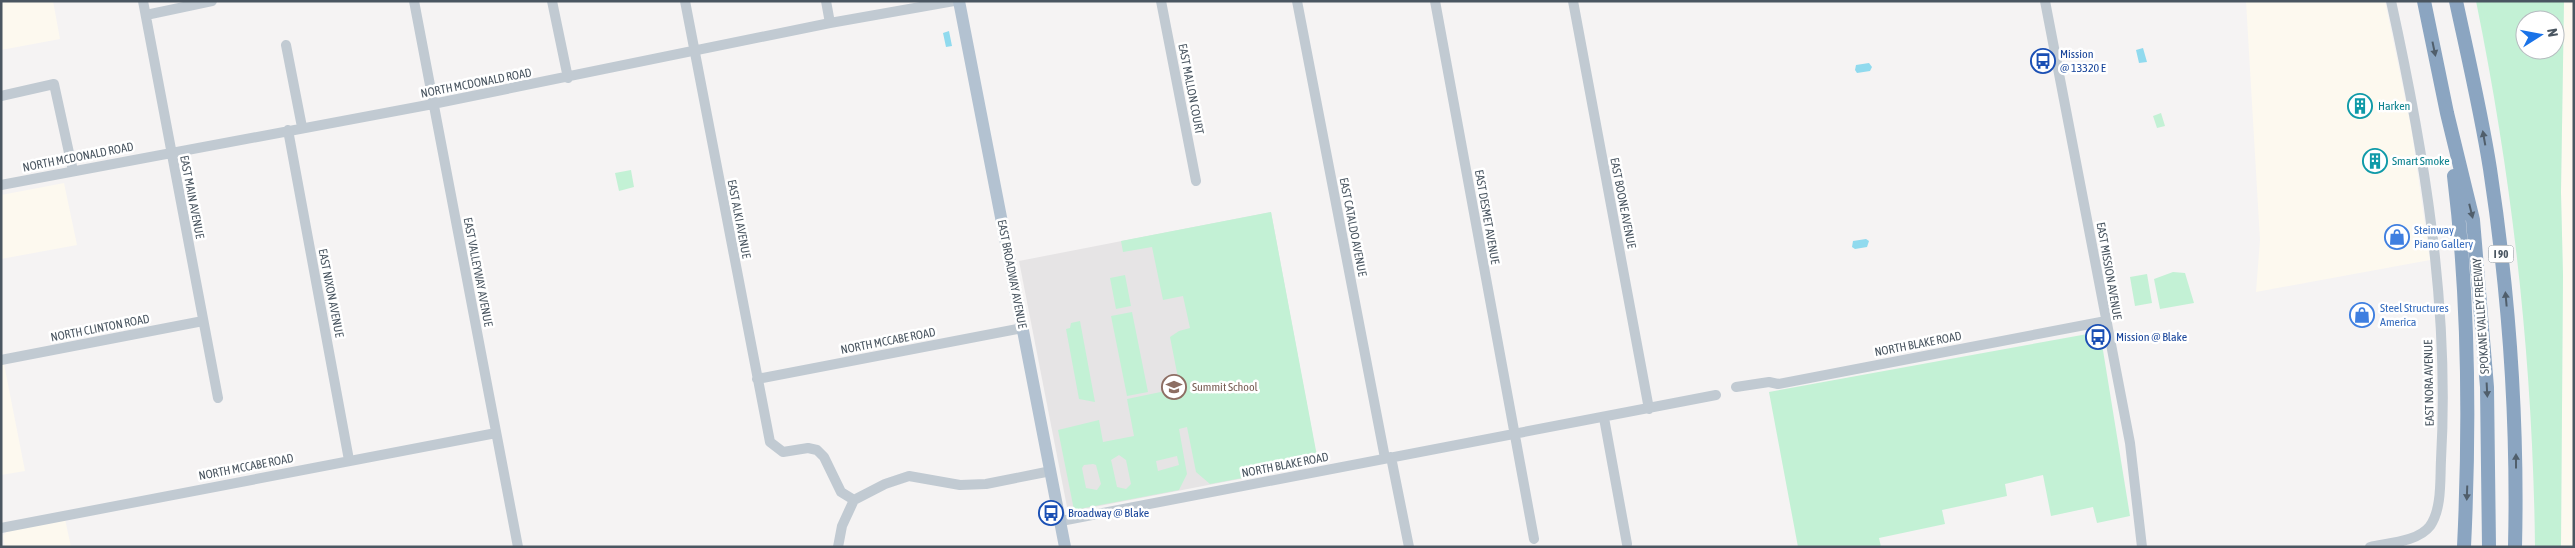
<svg xmlns="http://www.w3.org/2000/svg" width="2575" height="548" font-family="'Asap Condensed',sans-serif">
  <style>
    .commercial { fill: #fdf9ef }
    .education { fill: #e6e4e5 }
    .green { fill: #c3f1d5; fill-rule: evenodd }
    .water { fill: #90daee }
    .lines { fill: none; stroke-linecap: round; stroke-linejoin: round }
    .minor { stroke: #c1cad2; stroke-width: 10 }
    .major { stroke: #b3c2d1; stroke-width: 12 }
    .highway { stroke: #8ba5c1; stroke-width: 14 }
    .oneway { fill: #505e6b }
    .labels { text-anchor: middle; dominant-baseline: central; stroke-width: 5; stroke-linejoin: round; paint-order: stroke }
    .shield { fill: #fff; stroke: #808990; stroke-width: 1 }
    .shield-label { font-size: 11px; font-weight: bold; fill: #4a5661 }
    .transit-label { font-size: 12px; fill: #164399; stroke: #fff; text-anchor: start }
    .street-label { font-size: 12px; fill: #4a5661; stroke: #fff }
    .culture-label { font-size: 12px; fill: #0d838f; stroke: #fff; text-anchor: start }
    .shop-label { font-size: 12px; fill: #366cbe; stroke: #fff; text-anchor: start }
    .education-label { font-size: 12px; fill: #785e54; stroke: #fff; text-anchor: start }
  </style>
  <rect width="100%" height="100%" fill="#f5f3f3"/>
  <!-- commercial -->
  <path class="commercial" d="M1,1H53L60,39L1,50Z
    M2246,1H2385L2411,127L2430,260L2256,292L2260,240Z
    M2564,1H2574V547H2561L2563,275L2561,192Z
    M64,183L77,245L1,259V195Z
    M4,364L25,471L1,475V365Z
    M65,519L71,547H5L3,536L6,532Z"/>
  <!-- education -->
  <path class="education" d="M1271,212L1318,464L1068,512L1019,261Z"/>
  <!-- green -->
  <path class="green" d="M2476,1H2564L2561,192L2563,275L2561,547H2535C2533,362 2513,183 2476,1ZM2525,20H2555V50H2525Z
    M2161,113L2165,126L2157,128L2153,116Z
    M631,170L634,187L619,191L615,173Z
    M1271,212L1317,456L1313,465L1210,484L1196,472L1187,427L1179,429L1187,474L1179,490L1074,510L1058,430L1099,420L1103,442L1134,436L1127,399L1180,388L1170,337L1179,331L1190,328L1183,296L1163,300L1152,247L1123,252L1121,241ZM1119,455L1126,460L1131,484L1126,489L1117,487L1112,464L1111,460ZM1177,456L1179,465L1158,471L1156,461ZM1093,464L1096,465L1101,484L1097,490L1086,488L1082,468L1084,465Z
    M2173,272L2185,273L2194,303L2160,309L2154,279Z
    M2147,274L2152,303L2135,306L2130,277Z
    M1125,275L1131,306L1116,309L1110,278Z
    M1132,312L1148,392L1127,396L1111,316Z
    M1080,321L1095,402L1079,399L1066,329L1070,328L1071,323Z
    M2093,333L2101,338L2130,516L2097,523L2093,507L2051,516L2043,475L2005,484L2007,496L1942,510L1945,524L1879,538L1881,547H1798L1769,392Z"/>
  <!-- water -->
  <path class="water" d="M949,31L952,46L946,47L943,33Z
    M2143,48L2147,62L2139,63L2136,50Z
    M1869,63L1872,67L1870,71L1857,73L1855,70L1856,65Z
    M1866,239L1869,241L1867,247L1855,249L1852,247L1853,241Z"/>
  <g class="lines">
    <!-- minor -->
    <path class="minor" d="M143,1L218,398
      M414,1L518,547
      M552,1L568,78
      M685,1L770,442L783,452L808,448L817,450L824,457L841,492L854,500
      M826,1L830,23
      M1161,1L1196,181
      M1297,1L1385,458
      M1435,1L1534,539
      M1573,1L1649,409
      M2045,1L2130,443L2142,547
      M146,15L212,1
      M286,45L302,127
      M1,96L54,84L73,171
      M288,130L349,460
      M1,185L433,104L830,23L954,1
      M1,360L203,321
      M757,379L1023,328
      M1736,387L1769,382L1778,384L2106,321
      M1604,418L1627,544
      M1391,457L1409,547
      M1061,521C1279,478 1498,439 1716,395
      M1,528L496,433
      M838,547L842,526L854,500L885,484L909,476L960,485L986,484L1051,471
      M2370,547C2387,543 2418,542 2430,526C2442,509 2440,480 2441,460C2450,306 2424,151 2391,1"/>
    <!-- major -->
    <path class="major" d="M959,1L1065,547"/>
    <!-- highway -->
    <path class="highway" d="M2424,1L2447,113L2473,220L2487,387L2489,547
      M2456,1C2468,57 2481,112 2490,169C2509,294 2518,420 2515,547
      M2454,176C2469,299 2470,423 2464,547"/>
  </g>
  <!-- one-way arrows -->
  <defs><path id="oneway-solid" d="M-6-.8H1V-3.2L6.5 0L1 3.2V.8H-6Z" transform="scale(1.25)"/></defs>
  <g class="oneway">
    <use href="#oneway-solid" transform="translate(2434 49) rotate(78)"/>
    <use href="#oneway-solid" transform="translate(2484 138) rotate(-100)"/>
    <use href="#oneway-solid" transform="translate(2471 211) rotate(76)"/>
    <use href="#oneway-solid" transform="translate(2506 299) rotate(-95)"/>
    <use href="#oneway-solid" transform="translate(2487 390) rotate(87)"/>
    <use href="#oneway-solid" transform="translate(2516 461) rotate(-90)"/>
    <use href="#oneway-solid" transform="translate(2467 493) rotate(92)"/>
  </g>
  <!-- icons -->
  <defs>
    <symbol id="bus-ring" viewBox="-11 -11 22 22"><circle r="9.5" fill="#fff" stroke="#1a4fb4" stroke-width="1.5"/><path d="M-5-6H5V4H4V6H2V4H-2V6H-4V4H-5ZM-3.5-4V0h7V-4ZM-3.5 1.2v1.5H-2V1.2ZM2 1.2v1.5H3.5V1.2Z" fill="#1a4fb4"/></symbol>
    <symbol id="building-ring" viewBox="-11 -11 22 22"><circle r="9.5" fill="#fff" stroke="#0f9aa8" stroke-width="1.5"/><path d="M-4-6H4V6H1V3H-1V6H-4ZM-2.5-4.3h1.7v1.8h-1.7ZM.8-4.3h1.7v1.8H.8ZM-2.5-1h1.7V.8h-1.7ZM.8-1h1.7V.8H.8Z" fill="#0f9aa8"/></symbol>
    <symbol id="shop-ring" viewBox="-11 -11 22 22"><circle r="9.5" fill="#fff" stroke="#3f7fe0" stroke-width="1.5"/><path d="M-5-2.5h2.3a2.7 3.5 0 0 1 5.4 0H5L5.5 6h-11ZM-1.5-2.5h3a1.5 2.3 0 0 0-3 0Z" fill="#3f7fe0"/></symbol>
    <symbol id="school-ring" viewBox="-11 -11 22 22"><circle r="9.5" fill="#fff" stroke="#8d6e63" stroke-width="1.5"/><path d="M0-5L7-2L0 1L-7-2ZM-4 1L0 2.5L4 1V4Q0 6-4 4Z" fill="#8d6e63"/></symbol>
  </defs>
  <g fill-rule="evenodd">
    <use href="#bus-ring" x="2029" y="47" width="28" height="28"/>
    <use href="#building-ring" x="2346" y="92" width="28" height="28"/>
    <use href="#building-ring" x="2361" y="147" width="28" height="28"/>
    <use href="#shop-ring" x="2383" y="223" width="28" height="28"/>
    <use href="#shop-ring" x="2348" y="301" width="28" height="28"/>
    <use href="#bus-ring" x="2084" y="323" width="28" height="28"/>
    <use href="#school-ring" x="1160" y="373" width="28" height="28"/>
    <use href="#bus-ring" x="1037" y="499" width="28" height="28"/>
  </g>
  <g class="labels">
    <!-- shield labels -->
    <rect class="shield" x="2488.5" y="245.5" width="25" height="17" rx="4"/>
    <g class="shield-label">
      <text x="2501" y="254">I 90</text>
    </g>
    <!-- transit labels -->
    <g class="transit-label">
      <text x="2060" y="54">Mission<tspan x="2060" dy="14">@ 13320 E</tspan></text>
      <text x="2116" y="337">Mission @ Blake</text>
      <text x="1068" y="513">Broadway @ Blake</text>
    </g>
    <!-- street labels -->
    <g class="street-label">
      <text transform="translate(476 83) rotate(-11)">NORTH MCDONALD ROAD</text>
      <text transform="translate(1191 89) rotate(79)">EAST MALLON COURT</text>
      <text transform="translate(78 157) rotate(-11)">NORTH MCDONALD ROAD</text>
      <text transform="translate(192 197) rotate(79)">EAST MAIN AVENUE</text>
      <text transform="translate(1623 203) rotate(79)">EAST BOONE AVENUE</text>
      <text transform="translate(1487 217) rotate(80)">EAST DESMET AVENUE</text>
      <text transform="translate(739 219) rotate(79)">EAST ALKI AVENUE</text>
      <text transform="translate(1353 227) rotate(79)">EAST CATALDO AVENUE</text>
      <text transform="translate(2109 271) rotate(80)">EAST MISSION AVENUE</text>
      <text transform="translate(478 272) rotate(79)">EAST VALLEYWAY AVENUE</text>
      <text transform="translate(1012 274) rotate(79)">EAST BROADWAY AVENUE</text>
      <text transform="translate(331 293) rotate(79)">EAST NIXON AVENUE</text>
      <text transform="translate(2481 316) rotate(-94)">SPOKANE VALLEY FREEWAY</text>
      <text transform="translate(100 328) rotate(-11)">NORTH CLINTON ROAD</text>
      <text transform="translate(888 341) rotate(-11)">NORTH MCCABE ROAD</text>
      <text transform="translate(1918 344) rotate(-11)">NORTH BLAKE ROAD</text>
      <text transform="translate(2429 383) rotate(-91)">EAST NORA AVENUE</text>
      <text transform="translate(1285 465) rotate(-11)">NORTH BLAKE ROAD</text>
      <text transform="translate(246 467) rotate(-11)">NORTH MCCABE ROAD</text>
    </g>
    <!-- culture labels -->
    <g class="culture-label">
      <text x="2378" y="106">Harken</text>
      <text x="2392" y="161">Smart Smoke</text>
    </g>
    <!-- shop labels -->
    <g class="shop-label">
      <text x="2414" y="230">Steinway<tspan x="2414" dy="14">Piano Gallery</tspan></text>
      <text x="2380" y="308">Steel Structures<tspan x="2380" dy="14">America</tspan></text>
    </g>
    <!-- education labels -->
    <g class="education-label">
      <text x="1192" y="387">Summit School</text>
    </g>
  </g>
  <!-- border -->
  <rect width="2575" height="548" fill="none" stroke="#4a5661" stroke-width="5"/>
  <!-- north arrow -->
  <g transform="translate(2540 35) rotate(79)"><circle r="24" fill="#ffffff" stroke="#b7bbc0"/>
  <path d="M0-4L9 19L0 12L-9 19Z" fill="#1a73e8"/>
  <text y="-8" font-size="14" font-weight="bold" text-anchor="middle" fill="#4a5661">N</text>
  </g>
</svg>
